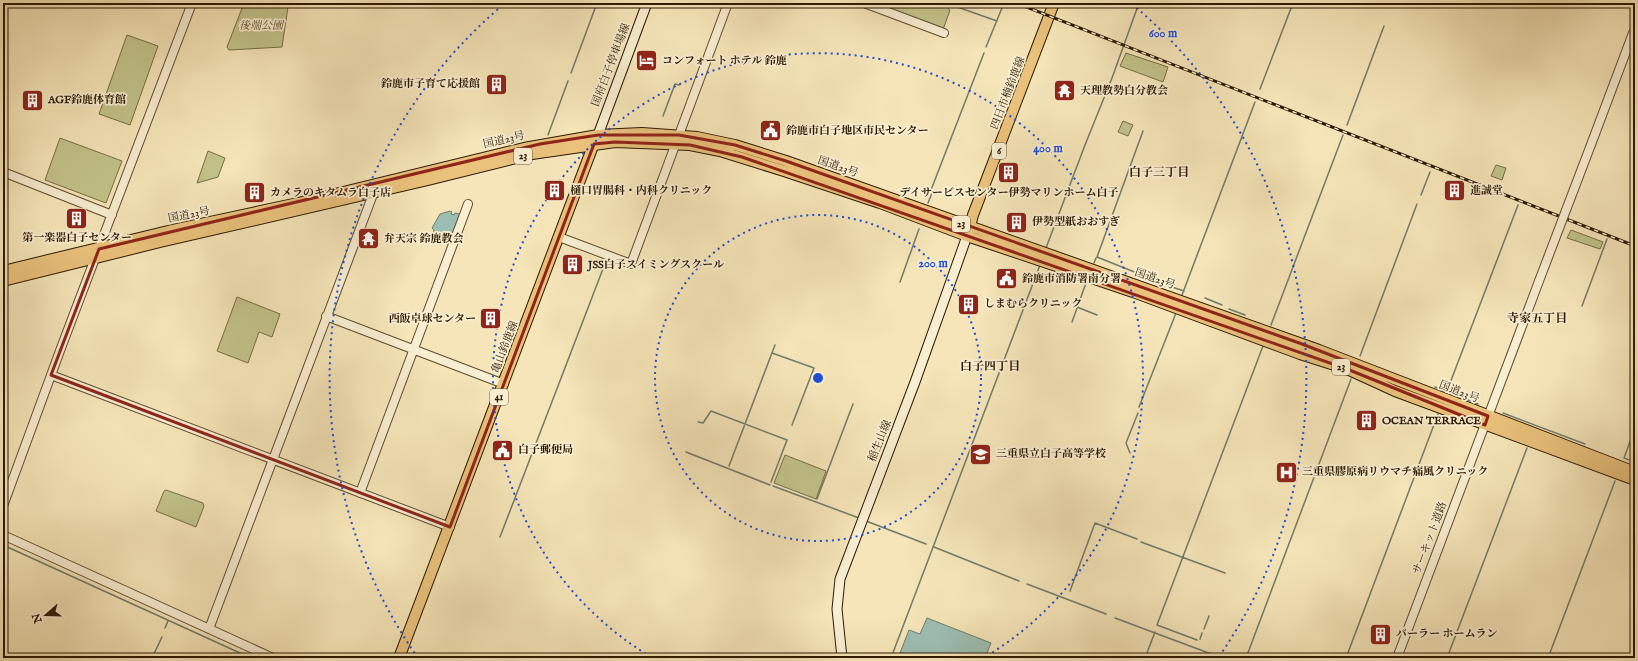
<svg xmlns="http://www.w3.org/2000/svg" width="1638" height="661" font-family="'IM FELL English','Noto Serif JP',serif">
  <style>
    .green { fill: #c2c38a; stroke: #776e45 }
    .water { fill: #9dbeb3; stroke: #707c6b }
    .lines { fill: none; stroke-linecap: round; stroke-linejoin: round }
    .stream { stroke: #707c6b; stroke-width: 1.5 }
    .tertiary-casing { stroke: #5e4c2e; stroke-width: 10 }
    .secondary-casing { stroke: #2c1900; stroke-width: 11 }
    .primary-casing { stroke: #2c1900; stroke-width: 12 }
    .trunk-casing { stroke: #2c1900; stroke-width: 12 }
    .tertiary { stroke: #f8eed1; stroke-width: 8 }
    .secondary { stroke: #f8eed1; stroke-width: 9 }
    .primary { stroke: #eac27c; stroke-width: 10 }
    .trunk { stroke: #eac27c; stroke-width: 10 }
    .rail-casing { stroke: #2c1900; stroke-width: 3 }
    .rail { stroke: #f8eed1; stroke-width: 1.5; stroke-dasharray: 4.5; stroke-linecap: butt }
    .tertiary-bridge-casing { stroke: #5e4c2e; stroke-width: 10; stroke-linecap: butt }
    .tertiary-bridge { stroke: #f8eed1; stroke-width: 8 }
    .marked { fill: none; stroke: #8f2418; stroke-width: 3; stroke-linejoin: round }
    .ring { fill: none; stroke: #1d4ed8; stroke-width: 2; stroke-dasharray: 2 4 }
    .labels { text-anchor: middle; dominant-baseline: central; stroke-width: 3.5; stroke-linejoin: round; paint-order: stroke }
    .shield { fill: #f8eed1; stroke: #69593f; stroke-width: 1 }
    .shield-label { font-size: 10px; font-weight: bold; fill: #2c1900 }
    .park-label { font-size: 11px; font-style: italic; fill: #594c29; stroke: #f8eed1 }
    .poi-label { font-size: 11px; font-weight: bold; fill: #2c1900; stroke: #f8eed1; text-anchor: start }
    .street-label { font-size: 11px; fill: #2c1900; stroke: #f8eed1 }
    .neighbourhood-label { font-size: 12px; font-weight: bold; fill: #2c1900; stroke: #f8eed1 }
    .centre { fill: #1d4ed8; stroke: #f8eed1; stroke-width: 2 }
    .ring-label { font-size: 12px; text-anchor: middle; font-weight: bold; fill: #1d4ed8; stroke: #f8eed1; stroke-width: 3.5; stroke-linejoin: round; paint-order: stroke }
  </style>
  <rect width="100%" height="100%" fill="#f5e5b8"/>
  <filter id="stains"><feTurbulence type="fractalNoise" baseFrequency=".005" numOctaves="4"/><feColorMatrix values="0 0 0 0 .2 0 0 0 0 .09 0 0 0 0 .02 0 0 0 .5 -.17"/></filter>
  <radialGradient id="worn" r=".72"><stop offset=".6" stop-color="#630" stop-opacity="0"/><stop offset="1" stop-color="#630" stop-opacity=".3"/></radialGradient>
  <!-- green -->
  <path class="green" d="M244,3H267L288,7L282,47L229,50L227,47Z
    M886,3C901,3 941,0 950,10L944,27L941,29L887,8Z
    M127,35L158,46L130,125L99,114Z
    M1126,53L1168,67L1163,82L1120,66Z
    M1123,121L1133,125L1128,136L1118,132Z
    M60,138L122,161L106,203L45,180Z
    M208,151L225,158L218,177L197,183Z
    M1496,165L1506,168L1502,180L1491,176Z
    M1571,230L1603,242L1600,249L1567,238Z
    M237,297L280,314L272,337L259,332L248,363L217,351Z
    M785,455L826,471L816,499L774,483Z
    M166,490L203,503L204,506L196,527L156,511L164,491Z"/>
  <!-- water -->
  <path class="water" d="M450,211L452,212L451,214L454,215L455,213L460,214L448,244L432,239L434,230L432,228L440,214Z
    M927,618L991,643L985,658H898L909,630L920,634Z"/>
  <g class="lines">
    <!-- stream -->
    <path class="stream" d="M946,3L997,21
      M986,47L1004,3
      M571,73L597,3
      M1260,89L1293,3
      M663,116L675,84L679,85
      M1347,125L1384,26
      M1143,131L1097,257L1162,283
      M548,135L568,81
      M1421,195L1430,172
      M928,203L932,193L931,190L984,53
      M1046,248L1085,145L1112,78L1139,3
      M1094,263L1096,258
      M900,282L919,229
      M1172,287L1184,291
      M1182,295L1255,102
      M1205,298L1222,305
      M1582,306L1607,239
      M1077,307L1097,315
      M1229,309L1245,315
      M1072,322L1086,283
      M1271,325L1343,135
      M772,353L814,368L792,425
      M1360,356L1417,204
      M1435,387L1478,404
      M1447,391L1518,205
      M1139,407L1176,313
      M1503,413L1585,444
      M698,422L703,423L711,411L787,440L771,482
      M1635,428L1624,458L1635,462
      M686,452L770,485
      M1130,453L1126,443L1138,413
      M729,466L775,345
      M773,486L859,518
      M817,499L853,404
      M866,521L926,544
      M500,537L606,261
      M1141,542L1225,573
      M3,545L251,658
      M934,547L1019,581
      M1027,584L1106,614
      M1070,591L1095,523L1137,539
      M1115,618L1222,658
      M165,628L168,621
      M1204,629L1209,616
      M1200,639L1202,633
      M1197,640L1157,625L1263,346
      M152,658L162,637
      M891,658L1040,265
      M1145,658L1155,632
      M1246,658L1351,379
      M1346,658L1438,414
      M1447,658L1527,448
      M1548,658L1615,481"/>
    <defs>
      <path id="tertiary" d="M864,3L944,33
        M1592,142L1633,33
        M3,172L112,215
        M559,237L631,264L728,3
        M326,316L504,384
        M51,375L450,527
        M360,493L468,204
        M3,506L61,348L192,3
        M3,535L273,658
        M209,629L375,189
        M1397,658L1539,281"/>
      <path id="secondary" d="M598,135L647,3
        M842,658L837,609L840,579L915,382L967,236"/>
      <path id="primary" d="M968,234L973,215L1054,3
        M399,658L596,138"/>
      <path id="trunk" d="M3,271L168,231L298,203L524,148L598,135L642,133L697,137L735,145L786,161L1319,350L1635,472
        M3,281L160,242L428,180L532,154L615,142L690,145L720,151L784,171L880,203L967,236L1133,292L1300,354L1347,369L1395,391L1635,480"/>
    </defs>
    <!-- tertiary casing -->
    <use href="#tertiary" class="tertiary-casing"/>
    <!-- secondary casing -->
    <use href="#secondary" class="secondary-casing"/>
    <!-- primary casing -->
    <use href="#primary" class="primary-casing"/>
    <!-- trunk casing -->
    <use href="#trunk" class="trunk-casing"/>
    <!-- tertiary -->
    <use href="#tertiary" class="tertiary"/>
    <!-- secondary -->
    <use href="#secondary" class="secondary"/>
    <!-- primary -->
    <use href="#primary" class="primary"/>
    <!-- trunk -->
    <use href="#trunk" class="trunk"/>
    <defs>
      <path id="rail" d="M1016,3L1635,246"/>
    </defs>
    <!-- rail casing -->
    <use href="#rail" class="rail-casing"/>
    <!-- rail -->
    <use href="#rail" class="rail"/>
    <defs>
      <path id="tertiary-bridge" d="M1539,281L1592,142"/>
    </defs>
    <!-- tertiary-bridge casing -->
    <use href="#tertiary-bridge" class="tertiary-bridge-casing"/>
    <!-- tertiary-bridge -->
    <use href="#tertiary-bridge" class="tertiary-bridge"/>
  </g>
  <!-- marked area -->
  <path class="marked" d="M598,135H679L735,145L786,161L1302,344L1488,416L1485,425L1347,369L742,157L690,145L615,142L594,144L450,527L51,375L99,249L540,144Z"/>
  <!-- distance rings -->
  <g class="ring">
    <circle cx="818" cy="378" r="163"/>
    <path d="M651 657A325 325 0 1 1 985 657"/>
    <path d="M418 658A488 488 0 0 1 504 4M1132 4A488 488 0 0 1 1218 658"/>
  </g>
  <!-- icons -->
  <defs>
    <symbol id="hotel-square" viewBox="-11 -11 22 22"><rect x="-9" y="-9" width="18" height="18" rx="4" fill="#8f2418" stroke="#f8eed1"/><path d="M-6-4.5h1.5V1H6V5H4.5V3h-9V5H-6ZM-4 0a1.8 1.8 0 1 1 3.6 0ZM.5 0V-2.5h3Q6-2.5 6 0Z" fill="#fff"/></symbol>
    <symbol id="building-square" viewBox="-11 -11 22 22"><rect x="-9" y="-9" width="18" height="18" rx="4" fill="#8f2418" stroke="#f8eed1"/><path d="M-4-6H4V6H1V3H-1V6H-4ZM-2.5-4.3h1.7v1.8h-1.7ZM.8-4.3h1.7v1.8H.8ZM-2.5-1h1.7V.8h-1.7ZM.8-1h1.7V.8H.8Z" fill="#fff"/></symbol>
    <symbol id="temple-square" viewBox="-11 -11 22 22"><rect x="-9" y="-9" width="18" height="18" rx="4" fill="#8f2418" stroke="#f8eed1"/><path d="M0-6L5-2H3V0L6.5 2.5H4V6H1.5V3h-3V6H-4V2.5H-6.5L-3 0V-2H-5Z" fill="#fff"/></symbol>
    <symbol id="civic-square" viewBox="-11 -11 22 22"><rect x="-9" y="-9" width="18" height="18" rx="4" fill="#8f2418" stroke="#f8eed1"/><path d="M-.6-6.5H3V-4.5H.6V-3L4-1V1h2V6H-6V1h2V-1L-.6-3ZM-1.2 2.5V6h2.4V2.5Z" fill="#fff"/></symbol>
    <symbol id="school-square" viewBox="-11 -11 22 22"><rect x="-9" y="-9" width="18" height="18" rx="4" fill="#8f2418" stroke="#f8eed1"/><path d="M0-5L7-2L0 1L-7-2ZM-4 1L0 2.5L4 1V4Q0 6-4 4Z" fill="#fff"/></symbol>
    <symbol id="hospital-square" viewBox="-11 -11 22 22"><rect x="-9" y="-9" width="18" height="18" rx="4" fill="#8f2418" stroke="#f8eed1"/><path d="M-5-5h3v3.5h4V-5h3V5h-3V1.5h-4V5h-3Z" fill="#fff"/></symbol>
  </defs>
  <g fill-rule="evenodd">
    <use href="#hotel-square" x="634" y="48" width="25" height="25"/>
    <use href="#building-square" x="484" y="72" width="25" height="25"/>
    <use href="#temple-square" x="1052" y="78" width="25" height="25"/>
    <use href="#building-square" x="20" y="88" width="25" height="25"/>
    <use href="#civic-square" x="758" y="118" width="25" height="25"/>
    <use href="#building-square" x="996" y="160" width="25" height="25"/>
    <use href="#building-square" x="542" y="178" width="25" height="25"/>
    <use href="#building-square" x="1442" y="178" width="25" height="25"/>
    <use href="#building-square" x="242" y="180" width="25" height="25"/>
    <use href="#building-square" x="64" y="206" width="25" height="25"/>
    <use href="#building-square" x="1004" y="210" width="25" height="25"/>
    <use href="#temple-square" x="356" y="226" width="25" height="25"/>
    <use href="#building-square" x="560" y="252" width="25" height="25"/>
    <use href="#civic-square" x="994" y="266" width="25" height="25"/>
    <use href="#building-square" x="956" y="292" width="25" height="25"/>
    <use href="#building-square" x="478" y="306" width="25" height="25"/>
    <use href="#building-square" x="1354" y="408" width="25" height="25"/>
    <use href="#civic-square" x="490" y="438" width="25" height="25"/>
    <use href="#school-square" x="968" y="442" width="25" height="25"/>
    <use href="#hospital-square" x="1274" y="460" width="25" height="25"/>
    <use href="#building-square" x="1368" y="622" width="25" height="25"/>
  </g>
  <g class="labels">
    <!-- shield labels -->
    <g class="shield">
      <rect x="992" y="143" width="14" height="16" rx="3"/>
      <rect x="514" y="148" width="18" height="16" rx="3"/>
      <rect x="952" y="216" width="18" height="16" rx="3"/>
      <rect x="1332" y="359" width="18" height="16" rx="3"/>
      <rect x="490" y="389" width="18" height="16" rx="3"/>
    </g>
    <g class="shield-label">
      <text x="999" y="151">6</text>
      <text x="523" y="156">23</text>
      <text x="961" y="224">23</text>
      <text x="1341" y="367">23</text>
      <text x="499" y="397">41</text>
    </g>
    <!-- park labels -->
    <g class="park-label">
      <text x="261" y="26">後端公園</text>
    </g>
    <!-- poi labels -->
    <g class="poi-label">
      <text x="662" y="61">コンフォート ホテル 鈴鹿</text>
      <text x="480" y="84" text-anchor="end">鈴鹿市子育て応援館</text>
      <text x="1080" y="91">天理教勢白分教会</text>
      <text x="48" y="100">AGF鈴鹿体育館</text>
      <text x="786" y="131">鈴鹿市白子地区市民センター</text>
      <text x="570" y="191">樋口胃腸科・内科クリニック</text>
      <text x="1470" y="191">進誠堂</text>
      <text x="270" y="193">カメラのキタムラ白子店</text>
      <text x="1009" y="193" text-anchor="middle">デイサービスセンター伊勢マリンホーム白子</text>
      <text x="1032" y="222">伊勢型紙おおすぎ</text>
      <text x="77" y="238" text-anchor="middle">第一楽器白子センター</text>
      <text x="384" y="239">弁天宗 鈴鹿教会</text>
      <text x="588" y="265">JSS白子スイミングスクール</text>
      <text x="1022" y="279">鈴鹿市消防署南分署</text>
      <text x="984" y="304">しまむらクリニック</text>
      <text x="476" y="319" text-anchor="end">西飯卓球センター</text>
      <text x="1382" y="421">OCEAN TERRACE</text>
      <text x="518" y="450">白子郵便局</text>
      <text x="996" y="454">三重県立白子高等学校</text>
      <text x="1302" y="472">三重県膠原病リウマチ痛風クリニック</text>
      <text x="1396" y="634">パーラー ホームラン</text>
    </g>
    <!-- street labels -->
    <g class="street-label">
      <text transform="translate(611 65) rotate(-69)">国府白子停車場線</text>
      <text transform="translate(1008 93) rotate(-69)">四日市楠鈴鹿線</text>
      <text transform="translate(504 140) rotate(-13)">国道23号</text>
      <text transform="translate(838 167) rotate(19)">国道23号</text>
      <text transform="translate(189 215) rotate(-11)">国道23号</text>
      <text transform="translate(1155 279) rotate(19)">国道23号</text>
      <text transform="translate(505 347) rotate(-69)">亀山鈴鹿線</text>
      <text transform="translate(1459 392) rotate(21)">国道23号</text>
      <text transform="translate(880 441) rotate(-68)">稲生山線</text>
      <text transform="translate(1430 538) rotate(-69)">サーキット道路</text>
    </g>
    <!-- neighbourhood labels -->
    <g class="neighbourhood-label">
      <text x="1159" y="172">白子三丁目</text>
      <text x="1537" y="318">寺家五丁目</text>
      <text x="990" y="366">白子四丁目</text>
    </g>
  </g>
  <circle cx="818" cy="378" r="6" class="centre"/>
  <g class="ring-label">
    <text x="1163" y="37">600 m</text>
    <text x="1048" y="152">400 m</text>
    <text x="933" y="267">200 m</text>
  </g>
  <!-- margin -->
  <rect width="1638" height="661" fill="none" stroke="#f5e5b8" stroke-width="16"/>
  <rect x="4" y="4" width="1630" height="653" fill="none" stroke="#2c1900" stroke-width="2"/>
  <rect x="8" y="8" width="1622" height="645" fill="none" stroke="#2c1900"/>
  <!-- north arrow -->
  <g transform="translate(46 615) rotate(250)" stroke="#f8eed1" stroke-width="3" paint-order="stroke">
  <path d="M0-3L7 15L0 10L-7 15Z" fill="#2c1900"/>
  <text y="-6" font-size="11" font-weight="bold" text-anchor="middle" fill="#2c1900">N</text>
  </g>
  <rect width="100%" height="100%" filter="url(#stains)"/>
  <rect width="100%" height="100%" fill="url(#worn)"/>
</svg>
